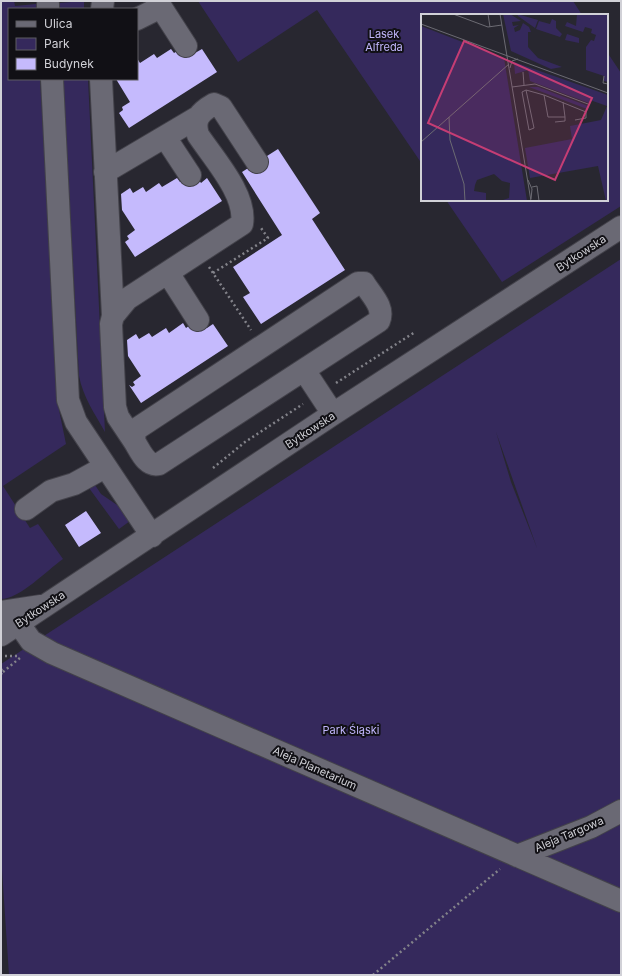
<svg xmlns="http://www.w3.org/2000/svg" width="622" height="976" font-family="Inter,sans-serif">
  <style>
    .green { fill: #35295c; fill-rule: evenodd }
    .building { fill: #c5bafd }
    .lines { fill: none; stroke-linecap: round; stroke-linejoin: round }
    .minor-casing { stroke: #43424a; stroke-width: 24 }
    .path { stroke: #83838a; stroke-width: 2.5; stroke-dasharray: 2 3; stroke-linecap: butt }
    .minor { stroke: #6a6974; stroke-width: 22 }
    .labels { text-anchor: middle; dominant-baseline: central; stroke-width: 4; stroke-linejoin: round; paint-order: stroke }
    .park-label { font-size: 11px; fill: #c1b6fc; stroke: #111015 }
    .street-label { font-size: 11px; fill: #d1d1d7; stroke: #111015 }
    .inset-road { fill: none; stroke: #6c6b73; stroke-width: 1 }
    .view { fill: #c53d74; fill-opacity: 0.15; stroke: #c53d74; stroke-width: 2 }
    .inset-edge { fill: none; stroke: #d1d1d7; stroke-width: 2 }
  </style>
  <rect width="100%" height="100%" fill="#282730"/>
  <!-- green -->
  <path class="green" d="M1,1H14L15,6L36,4V9H9V79H40L59,410L66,444L3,486L30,528L38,524L63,559C47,570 20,599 1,599Z
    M84,1V9H59L58,3Z
    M198,1H573L582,15H422V164L317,10L238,62Z
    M607,52L621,73V206L502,282L446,200H607Z
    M63,79H88L105,432C95,414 83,397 79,376Z
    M621,259V975H9L1,855V664ZM496,432L537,548L511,482Z
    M95,485L101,494L120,507L130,521L119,529L89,488Z"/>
  <!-- building -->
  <path class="building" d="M189,44L195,53L202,49L217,72L129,128L119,113L123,110L122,107L130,102L116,79H137V58L140,63L154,54L157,58L171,49L174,53Z
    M278,149L320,213L312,219L345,270L261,324L243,297L250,293L233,267L282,235L242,172Z
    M194,173L201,183L207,178L222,201L135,257L125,242L129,239L127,236L135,230L122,210L121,194L130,188L133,193L143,187L146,192L159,183L162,187L177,178L180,182Z
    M200,318L207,328L213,324L228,346L141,403L129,385L132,387L135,385L133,382L141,376L128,356L127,340L136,334L139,339L149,333L152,337L166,328L169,333L183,323L186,328Z
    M86,511L101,533L79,547L65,525Z"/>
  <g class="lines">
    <defs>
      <path id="minor" d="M157,1L186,46
        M48,4V9
        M102,9L103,1
        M137,19L161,7
        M52,79L68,400L76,422L152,536
        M101,79L113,316
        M165,137L190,175
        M105,172L198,117
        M168,273L198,320
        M358,283H364C371,295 385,307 379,321L159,464C146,467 140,450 134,441L135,430Z
        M304,370L333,414
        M134,441L118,417L115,407L111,324L113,316L127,299L242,224C247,195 214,159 198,135C193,119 200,112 214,104L221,107L257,162
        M26,509L51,491L74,484L105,467
        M1,612L41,606
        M19,624L31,641L52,653L621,901
        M1,635L333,414L621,227
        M517,856L591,827L621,811"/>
    </defs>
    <!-- minor casing -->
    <use href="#minor" class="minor-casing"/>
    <!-- path -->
    <path class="path" d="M209,267L251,330
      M213,273L268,238L261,228
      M336,383L415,332
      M213,468L245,442L303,404
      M5,656H19
      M1,669L3,672L1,674
      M3,672L21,657
      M373,975L500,869"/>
    <!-- minor -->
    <use href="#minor" class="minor"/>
  </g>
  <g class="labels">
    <!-- park labels -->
    <g class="park-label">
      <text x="384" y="34">Lasek<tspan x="384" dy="13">Alfreda</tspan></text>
      <text x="351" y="730">Park Śląski</text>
    </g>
    <!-- street labels -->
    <g class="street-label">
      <text transform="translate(581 253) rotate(-33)">Bytkowska</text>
      <text transform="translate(310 430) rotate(-33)">Bytkowska</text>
      <text transform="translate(40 609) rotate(-33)">Bytkowska</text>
      <text transform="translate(315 768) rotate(24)">Aleja Planetarium</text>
      <text transform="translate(569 834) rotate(-23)">Aleja Targowa</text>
    </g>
  </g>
  <!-- overview -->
  <g transform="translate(421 14)">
    <rect width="187" height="187" fill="#282730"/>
    <path d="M82,0H89L100,7L91,8L92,12L98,11L93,14L94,18L99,16L102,9L108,13L110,18H107V33L117,44L141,53L130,55L90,37ZM96,0L117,6L114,14L97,2ZM156,0H187V68L183,67V62L165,56V33L170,26L173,27L175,21L170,19L171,15L164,13L162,18L144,12L146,8L155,12ZM131,5L135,7V14L141,20L139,23L115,15L118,7L129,10ZM0,12L83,44L106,187H79L88,184L89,169L81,167L73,160L56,166L54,171L53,177L65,179V187H0ZM146,20L158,24V29L144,26ZM93,48L187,81V187H185L177,152L109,164L104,134L151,125L149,112L180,106L186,92L169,86L168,89L109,67L107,56L94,60ZM108,73H117L167,92L166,95Z" fill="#35295c"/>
    <path class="inset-road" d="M32,0L67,13L81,11M67,0L69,13M79,0L110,187M0,10L187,79M89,54L91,47L97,45M102,58L103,71M183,62L182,69L187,70M91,73L114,70L167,90M105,76L113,114L108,116L101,78ZM105,76L123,81L127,103H144V107L134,108M123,81L165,98V104L154,106M142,88L144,103M28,103L29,126L43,170L44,187M0,128L88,50M107,166L111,175L110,185M111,173L116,172L118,187"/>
    <path class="view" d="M43,27L171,84L134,166L7,109Z"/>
    <rect width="187" height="187" class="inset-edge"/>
  </g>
  <!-- border -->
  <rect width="622" height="976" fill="none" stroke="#d1d1d7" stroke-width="4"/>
  <!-- legend -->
  <rect x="8" y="8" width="130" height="72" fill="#111015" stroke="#5e5d63"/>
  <rect x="16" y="21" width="20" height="6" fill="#6a6974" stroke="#5e5d63"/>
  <text x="44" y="28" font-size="12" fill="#d1d1d7">Ulica</text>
  <rect x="16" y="38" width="20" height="12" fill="#35295c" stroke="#5e5d63"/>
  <text x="44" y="48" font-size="12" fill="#d1d1d7">Park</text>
  <rect x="16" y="58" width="20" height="12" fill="#c5bafd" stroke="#5e5d63"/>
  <text x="44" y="68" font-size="12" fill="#d1d1d7">Budynek</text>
</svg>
